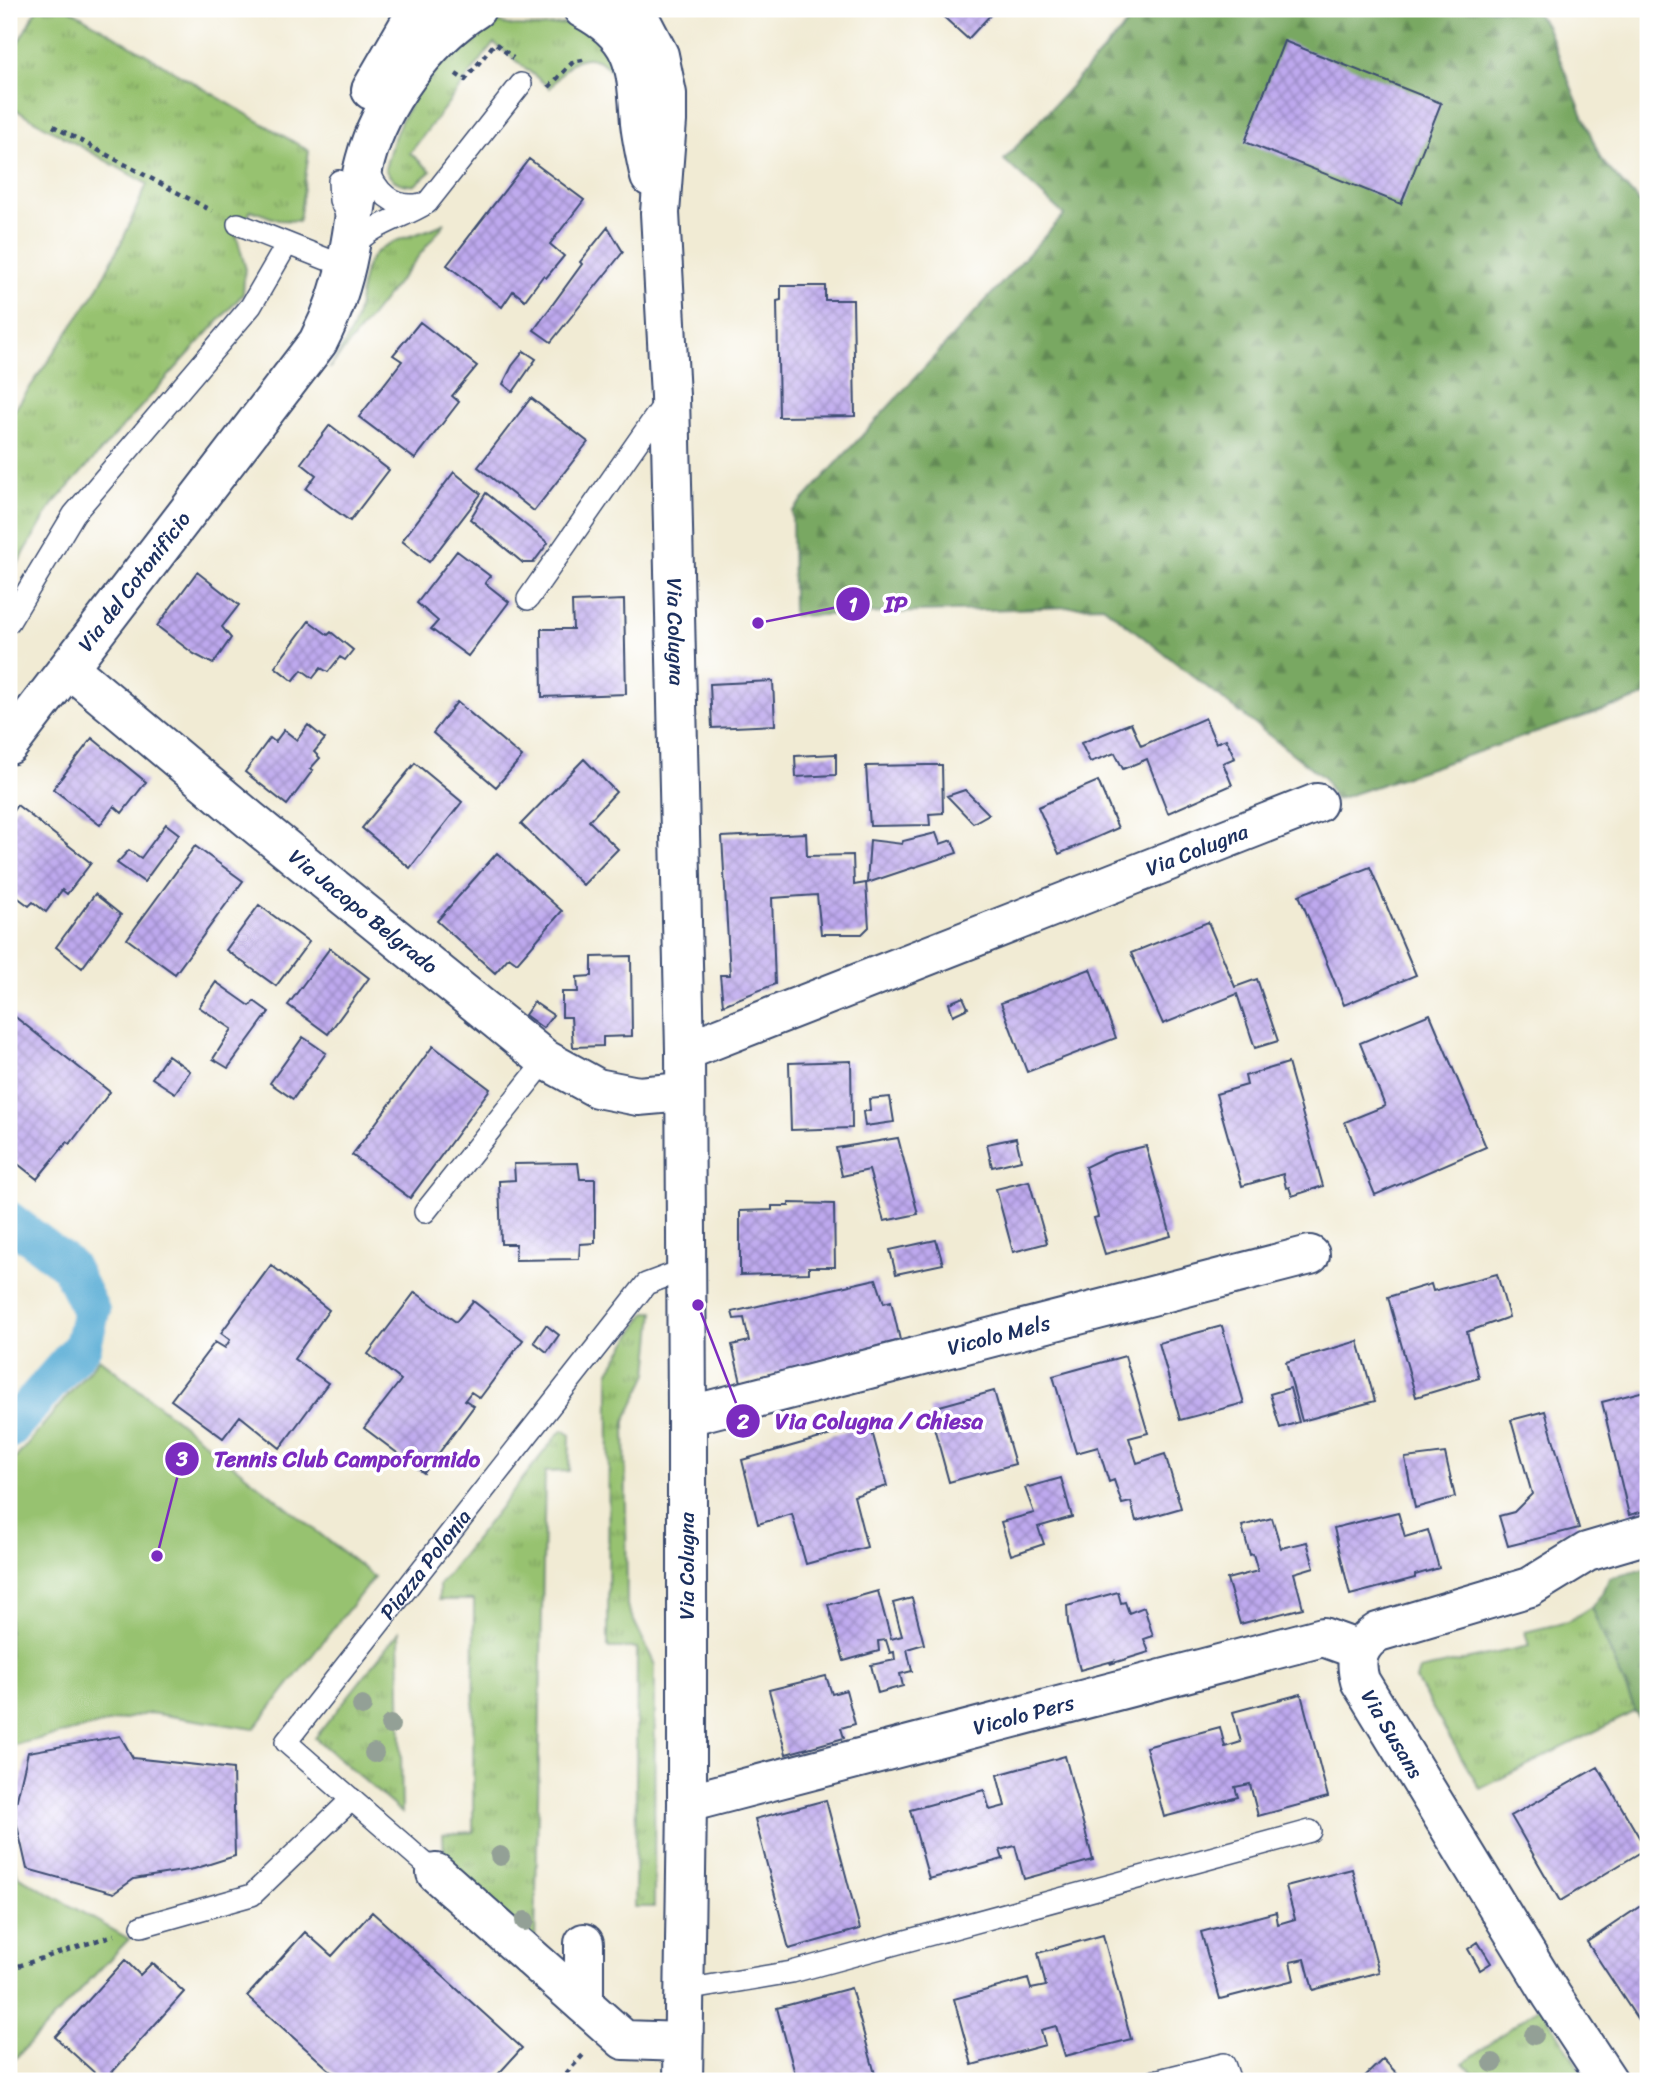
<svg xmlns="http://www.w3.org/2000/svg" width="1657" height="2090" font-family="Sriracha,sans-serif">
  <style>
    .grass { fill: url(#grass-tufts); stroke: #597866; stroke-width: 2 }
    .forest { fill: url(#forest-firs); stroke: #4a6c60; stroke-width: 2 }
    .garden { fill: #97c26f; stroke: #597866; stroke-width: 2 }
    .lines { fill: none; stroke-linecap: round; stroke-linejoin: round }
    .canal { stroke: #5aadd5; stroke-width: 38 }
    .building { fill: url(#building-cross-hatch) }
    .lane-casing { stroke: #3b4b70; stroke-width: 24 }
    .street-casing { stroke: #3b4b70; stroke-width: 42 }
    .secondary-casing { stroke: #3b4b70; stroke-width: 42 }
    .path { stroke: #3b4b70; stroke-width: 4.5; stroke-dasharray: 5 5; stroke-linecap: butt }
    .lane { stroke: #fff; stroke-width: 21 }
    .street { stroke: #fff; stroke-width: 38 }
    .secondary { stroke: #fff; stroke-width: 38 }
    .tree { fill: #93a096 }
    .labels { text-anchor: middle; dominant-baseline: central; stroke-width: 7; stroke-linejoin: round; paint-order: stroke }
    .street-label { font-size: 21px; fill: #1b2f5e; stroke: #fff }
    .leader { fill: none; stroke: #7b2cbf; stroke-width: 2.5 }
    .callout-dot { fill: #7b2cbf; stroke: #fff; stroke-width: 2.5 }
    .mark-label { font-size: 21px; text-anchor: middle; font-weight: bold; fill: #fff }
    .callout-label { font-size: 23px; text-anchor: middle; font-weight: bold; fill: #7b2cbf; stroke: #fff; stroke-width: 7; stroke-linejoin: round; paint-order: stroke }
  </style>
  <defs>
    <pattern id="grass-tufts" width="24" height="20" patternUnits="userSpaceOnUse" patternTransform="scale(1.75)"><rect width="24" height="20" fill="#97c26f"/><path d="M3 7l-1-3M5 7V3M7 7l1-3M15 17l-1-3M17 17v-4M19 17l1-3" fill="none" stroke="#7a9e5e"/></pattern>
    <pattern id="forest-firs" width="22" height="20" patternUnits="userSpaceOnUse" patternTransform="scale(1.75)"><rect width="22" height="20" fill="#79a862"/><path d="M5 1l3.5 6h-7zM16 11l3.5 6h-7z" fill="#628954"/></pattern>
    <pattern id="building-cross-hatch" width="8" height="8" patternUnits="userSpaceOnUse" patternTransform="scale(1.75)"><rect width="8" height="8" fill="#bea9ee"/><path d="M0 0l8 8M0 8l8-8" fill="none" stroke="#9a8ac4"/></pattern>
  </defs>
  <rect width="100%" height="100%" fill="#fff"/>
  <filter id="ink" filterUnits="userSpaceOnUse"><feTurbulence type="fractalNoise" baseFrequency=".0143" numOctaves="2"/><feDisplacementMap in="SourceGraphic" scale="14" xChannelSelector="R" yChannelSelector="G"/><feConvolveMatrix kernelMatrix="1 2 1 2 8 2 1 2 1" color-interpolation-filters="sRGB"/></filter>
  <filter id="wash" filterUnits="userSpaceOnUse"><feTurbulence type="fractalNoise" baseFrequency=".00686" numOctaves="4" result="noise"/><feDisplacementMap in="SourceGraphic" scale="28" xChannelSelector="R" yChannelSelector="G"/><feGaussianBlur stdDeviation="1.57" result="paint"/><feColorMatrix in="noise" values="0 0 0 0 0 0 0 0 0 0 0 0 0 0 0 0 0 1.4 0 .05"/><feComposite in="paint" operator="in"/></filter>
  <g filter="url(#wash)">
    <rect width="100%" height="100%" fill="#f1ebd4"/>
    <!-- grass -->
    <path class="grass" d="M37,9H69L309,151L299,221L278,220L251,210L237,237L245,266L243,294L52,505L12,574L9,572V418L97,290L124,237L147,184L9,106V59Z
      M492,21L513,26L538,27L563,24L582,26L608,43L621,85C611,67 593,49 572,63C563,69 557,80 550,88L494,43L410,153L431,171L415,185C402,186 391,181 385,169L392,143L401,121L436,59L486,22Z
      M445,223L329,369C339,354 349,338 355,321C363,297 358,266 379,250C396,237 424,234 445,223Z
      M649,1312H654L648,1374L625,1421L627,1606L655,1665L654,1907H635L637,1648H608L609,1371L644,1315Z
      M564,1430L570,1435L569,1471L545,1472L535,1943L444,1864L443,1834L473,1832L474,1600H439V1585L558,1434Z
      M1591,1607L1636,1711L1480,1789L1416,1680L1419,1670L1529,1646L1525,1632L1567,1622Z
      M399,1632L402,1812V1813L315,1738Z
      M1541,2006L1587,2081H1481L1463,2063Z"/>
    <!-- forest -->
    <path class="forest" d="M1141,9H1532L1546,25L1601,160L1648,212V695L1335,800L1325,779L1103,606L793,616L792,512L1064,215L1004,160Z
      M1648,1568V1740L1591,1607L1603,1593L1609,1578Z"/>
    <!-- garden -->
    <path class="garden" d="M99,1358L374,1577L254,1729L150,1713L13,1745L9,1761V1466Z
      M9,1849L18,1876L129,1939L9,2065Z"/>
    <g class="lines">
      <!-- canal -->
      <path class="canal" d="M9,1220L69,1266L91,1311L83,1345L9,1430"/>
    </g>
    <g id="blocks">
      <!-- building -->
      <path class="building" d="M935,9H996L968,39Z
        M1284,41L1441,103L1401,204L1245,142Z
        M529,159L584,200L550,244L564,256L546,278L543,276L525,300L513,291L502,307L447,265Z
        M608,227L623,252L551,342L534,330L582,264L580,262Z
        M781,286H825V300H853L855,416L779,417L777,301L781,300Z
        M420,322L477,366L452,396L459,402L415,459L359,417L402,361L393,355Z
        M524,351L536,359L513,392L503,384L512,366Z
        M531,398L588,442L534,511L478,467Z
        M330,425L389,470L350,521L306,489L316,475L301,463Z
        M454,472L481,494L429,562L402,541Z
        M486,493L548,543L533,563H523L470,519Z
        M457,551L490,576L485,583L509,602L468,656L431,629L438,621L417,603Z
        M197,572L239,605L222,627L231,638L213,664L194,654L157,626Z
        M624,600L626,694L542,697L541,629H573L572,602Z
        M309,621L328,635L331,632L353,650L345,660L340,657L328,672L321,668L313,678L302,670L293,681L275,667Z
        M773,681L775,725L712,728L710,684Z
        M457,702L522,757L496,787L433,733Z
        M1205,718L1216,743L1226,739L1235,758L1223,763L1232,785L1168,813L1147,759L1123,769L1115,753L1090,762L1081,743L1131,723L1141,746Z
        M308,725L325,739L314,752L320,758L310,769L313,770L287,805L245,772L270,738L275,742L284,730L297,740Z
        M92,738L146,782L122,813L114,806L100,825L53,789Z
        M836,754V775L796,777L795,756Z
        M584,759L616,792L589,821L618,849L583,885L521,824Z
        M415,763L462,802L410,868L362,828Z
        M928,765H942L943,813L929,814L930,825L870,826L866,766Z
        M1098,781L1118,828L1059,854L1038,807Z
        M965,790L989,814L973,823L947,796Z
        M17,805L91,863L67,894L62,890L46,912L33,902L29,906L9,891V817Z
        M166,824L179,834L144,882L117,863L129,850L141,858Z
        M806,833L807,856L853,855L854,885L866,883L869,927L862,934H821L817,895L772,898L775,984L723,1005L720,975H730L722,837Z
        M936,833L940,844L952,840L957,853L867,883L870,840L902,844L903,841Z
        M195,846L243,881L175,974L127,939Z
        M497,853L562,911L517,963L509,957L495,973L437,921Z
        M1370,867L1416,975L1344,1005L1299,895Z
        M95,894L121,915L82,968L56,947Z
        M259,905L309,942L276,986L226,950Z
        M1208,922L1235,987L1257,979L1278,1041L1255,1048L1237,994L1163,1024L1131,953Z
        M330,948L369,978L328,1034L288,1005Z
        M631,956L632,1036L603,1037V1046L573,1047L571,1017H562V992H578L577,977L592,976V957Z
        M1090,969L1116,1038L1027,1072L1001,1003Z
        M216,982L250,1006L254,1001L269,1012L228,1068L213,1059L232,1029L199,1007Z
        M963,997L968,1008L953,1015L949,1003Z
        M534,1002L553,1015L543,1028L525,1015Z
        M9,1012L110,1092L70,1144L67,1142L37,1179L9,1157Z
        M1430,1014L1486,1147L1375,1195L1345,1122L1385,1106L1360,1043Z
        M303,1037L326,1053L293,1099L270,1083Z
        M433,1046L490,1089L410,1198L352,1155Z
        M168,1055L190,1071L175,1093L152,1078Z
        M851,1061L852,1128L791,1130L789,1063Z
        M1288,1063L1323,1186L1292,1196L1289,1187L1286,1188L1283,1174L1242,1186L1216,1094L1247,1085L1245,1076Z
        M890,1097L894,1122L865,1126L863,1112L870,1110L869,1099Z
        M898,1138L918,1214L884,1221L869,1170L842,1176L836,1148Z
        M1016,1138L1021,1160L992,1167L987,1144Z
        M1146,1146L1171,1236L1105,1254L1094,1218L1098,1217L1085,1167L1112,1154Z
        M578,1163L580,1179H595V1243L580,1244L579,1259L515,1260L516,1244H501L499,1181L515,1180L514,1164Z
        M1029,1181L1047,1243L1013,1252L996,1189Z
        M789,1203L834,1204L835,1267H809V1273L740,1275V1211L772,1210V1206H789Z
        M936,1240L943,1264L896,1274L890,1250Z
        M271,1265L329,1310L294,1359L328,1383L280,1448L240,1416L223,1438L171,1400L215,1342L225,1348L230,1340L221,1333Z
        M1497,1274L1509,1317L1467,1332L1479,1378L1416,1397L1388,1297L1431,1284L1433,1291Z
        M876,1279L884,1303L891,1301L900,1340L741,1382L732,1345L749,1341L744,1318L734,1319L732,1312Z
        M415,1292L456,1322L473,1301L523,1340L480,1398L471,1392L465,1400L474,1406L424,1473L364,1428L401,1380L368,1354Z
        M546,1325L559,1335L547,1352L534,1342Z
        M1222,1326L1244,1403L1180,1420L1159,1343Z
        M1358,1341L1375,1401L1302,1421L1286,1362Z
        M1125,1356L1148,1433L1129,1438L1137,1463L1165,1454L1181,1508L1136,1521L1131,1502L1122,1504L1114,1480L1109,1482L1098,1447L1076,1453L1053,1376Z
        M1290,1388L1299,1422L1280,1428L1270,1394Z
        M1648,1390V1510L1629,1515L1602,1402Z
        M994,1391L1015,1464L949,1482L929,1409Z
        M1545,1411L1579,1528L1508,1546L1499,1516L1514,1512L1532,1494L1511,1420Z
        M870,1424L887,1486L854,1496L867,1547L806,1564L792,1514L758,1524L742,1460Z
        M1445,1453L1455,1497L1415,1508L1405,1458Z
        M1061,1478L1072,1517L1038,1527L1044,1544L1011,1555L1001,1522L1034,1513L1025,1488Z
        M1398,1512L1405,1537L1428,1530L1439,1568L1415,1575V1578L1350,1595L1334,1528Z
        M1272,1518L1281,1548L1307,1542L1314,1567L1294,1573L1303,1608L1240,1624L1227,1579L1258,1571L1253,1554L1250,1555L1242,1526Z
        M878,1591L891,1639L902,1636L893,1603L912,1598L924,1644L907,1649L912,1671L900,1674L903,1686L878,1693L871,1665L895,1660L894,1652L890,1653L886,1640L878,1641L879,1651L844,1661L828,1605Z
        M1118,1592L1121,1603L1125,1602L1129,1613L1144,1607L1153,1636L1144,1639L1149,1652L1110,1664L1113,1661L1080,1670L1068,1623L1067,1606Z
        M826,1676L832,1694L846,1690L855,1724L841,1728L844,1738L786,1754L769,1690Z
        M1301,1694L1328,1797L1258,1816L1250,1784L1235,1787L1238,1797L1164,1817L1146,1747L1220,1727L1225,1747L1241,1742L1233,1712Z
        M120,1736L133,1758L233,1769L235,1856L194,1869L134,1879L114,1893L27,1869L14,1812L28,1752Z
        M1065,1756L1093,1860L1024,1879L1015,1846L1000,1850L1003,1859L929,1879L910,1810L984,1790L990,1810L1005,1806L997,1775Z
        M1598,1767L1646,1849L1560,1901L1511,1816Z
        M826,1800L860,1929L789,1949L755,1819Z
        M1352,1869L1379,1972L1313,1990L1305,1959L1290,1962L1294,1980L1220,1999L1201,1932L1276,1912L1278,1924L1295,1919L1286,1886Z
        M1648,1901V2018L1640,2023L1587,1942Z
        M372,1912L522,2048L492,2081H342L247,1996L305,1932L332,1956Z
        M1103,1935L1131,2039L1065,2056L1056,2026L1041,2030L1045,2045L972,2065L954,1999L1028,1979L1031,1989L1046,1986L1038,1953Z
        M1478,1942L1491,1963L1480,1970L1468,1949Z
        M125,1960L140,1975L152,1963L184,1992L107,2078L110,2081H92L97,2075L55,2037Z
        M851,1988L877,2081H797L777,2008Z
        M1383,2059L1404,2081H1360Z"/>
    </g>
  </g>
  <g filter="url(#ink)">
    <use href="#blocks" fill-opacity="0" stroke="#3b4b70" stroke-width="2"/>
    <g class="lines">
      <defs>
        <g id="lane">
          <path d="M367,165C375,191 393,210 421,204"/>
          <path d="M339,181L340,200L347,216"/>
          <path d="M238,224L326,259"/>
          <path d="M351,248C374,223 399,220 427,203L521,84"/>
          <path d="M528,599L667,400"/>
          <path d="M9,622L74,514L251,306L287,244"/>
          <path d="M425,1212L546,1060"/>
          <path id="s1" d="M436,1873L286,1742L646,1284L686,1269"/>
          <path d="M142,1926L252,1895L352,1799"/>
          <path d="M685,1990L792,1972L1310,1831"/>
          <path d="M1155,2081L1224,2064L1230,2081"/>
        </g>
        <g id="street">
          <path id="s2" d="M69,668L249,819L546,1060L597,1088L638,1096L684,1092"/>
          <path id="s3" d="M685,1051L1317,803"/>
          <path id="s4" d="M687,1416L1310,1255"/>
          <path id="s5" d="M687,1803L1323,1637L1359,1650"/>
          <path d="M436,1873L624,2040L683,2042"/>
          <path d="M584,1943V2004"/>
          <path d="M1608,2081L1552,1996L1360,1681C1354,1659 1358,1645 1378,1632L1530,1587L1587,1552L1648,1534"/>
        </g>
        <g id="secondary">
          <path d="M583,9C638,38 636,69 640,123C642,141 646,159 650,177"/>
          <path id="s6" d="M635,9L659,55L667,94V121L660,213L670,396L685,1051L687,1416V1803L683,2081"/>
          <path d="M371,90L418,9"/>
          <path id="s7" d="M9,745L318,342C333,313 343,283 349,251C355,221 357,191 365,161C380,104 427,40 476,9"/>
        </g>
      </defs>
      <!-- lane casing -->
      <use href="#lane" class="lane-casing"/>
      <!-- street casing -->
      <use href="#street" class="street-casing"/>
      <!-- secondary casing -->
      <use href="#secondary" class="secondary-casing"/>
      <!-- path -->
      <path class="path" d="M456,74L465,80L495,43L513,58
        M549,87L573,62L587,59
        M53,126L212,211
        M9,1969L114,1935
        M559,2081L583,2055"/>
      <!-- lane -->
      <use href="#lane" class="lane"/>
      <!-- street -->
      <use href="#street" class="street"/>
      <!-- secondary -->
      <use href="#secondary" class="secondary"/>
    </g>
    <!-- trees -->
    <g class="tree">
      <circle cx="362" cy="1706" r="10"/>
      <circle cx="390" cy="1725" r="10"/>
      <circle cx="374" cy="1753" r="10"/>
      <circle cx="500" cy="1856" r="10"/>
      <circle cx="525" cy="1921" r="10"/>
      <circle cx="1534" cy="2035" r="10"/>
      <circle cx="1493" cy="2063" r="10"/>
    </g>
  </g>
  <g class="labels">
    <!-- street labels -->
    <g class="street-label">
      <text stroke="none"><textPath href="#s7" startOffset="206">Via del Cotonificio</textPath></text>
      <text stroke="none"><textPath href="#s6" startOffset="630">Via Colugna</textPath></text>
      <text stroke="none"><textPath href="#s3" startOffset="550">Via Colugna</textPath></text>
      <text stroke="none"><textPath href="#s2" startOffset="382">Via Jacopo Belgrado</textPath></text>
      <text stroke="none"><textPath href="#s4" startOffset="322">Vicolo Mels</textPath></text>
      <text stroke="none"><textPath href="#s1" startOffset="425">Piazza Polonia</textPath></text>
      <text transform="translate(687 1566) rotate(-90)">Via Colugna</text>
      <text stroke="none"><textPath href="#s5" startOffset="348">Vicolo Pers</textPath></text>
      <text transform="translate(1392 1734) rotate(59)">Via Susans</text>
    </g>
  </g>
  <!-- callouts -->
  <path class="leader" d="M758 623L853 604M698 1305L743 1421M157 1556L182 1459"/>
  <g class="callout-dot">
    <circle cx="758" cy="623" r="7"/>
    <circle cx="698" cy="1305" r="7"/>
    <circle cx="157" cy="1556" r="7"/>
    <circle cx="853" cy="604" r="18"/>
    <circle cx="743" cy="1421" r="18"/>
    <circle cx="182" cy="1459" r="18"/>
  </g>
  <g class="mark-label">
    <text x="853" y="612">1</text>
    <text x="743" y="1429">2</text>
    <text x="182" y="1466">3</text>
  </g>
  <g class="callout-label">
    <text x="896" y="612">IP</text>
    <text x="879" y="1429">Via Colugna / Chiesa</text>
    <text x="347" y="1467">Tennis Club Campoformido</text>
  </g>
  <!-- margin -->
  <rect width="1657" height="2090" fill="none" stroke="#fff" stroke-width="35"/>
</svg>
